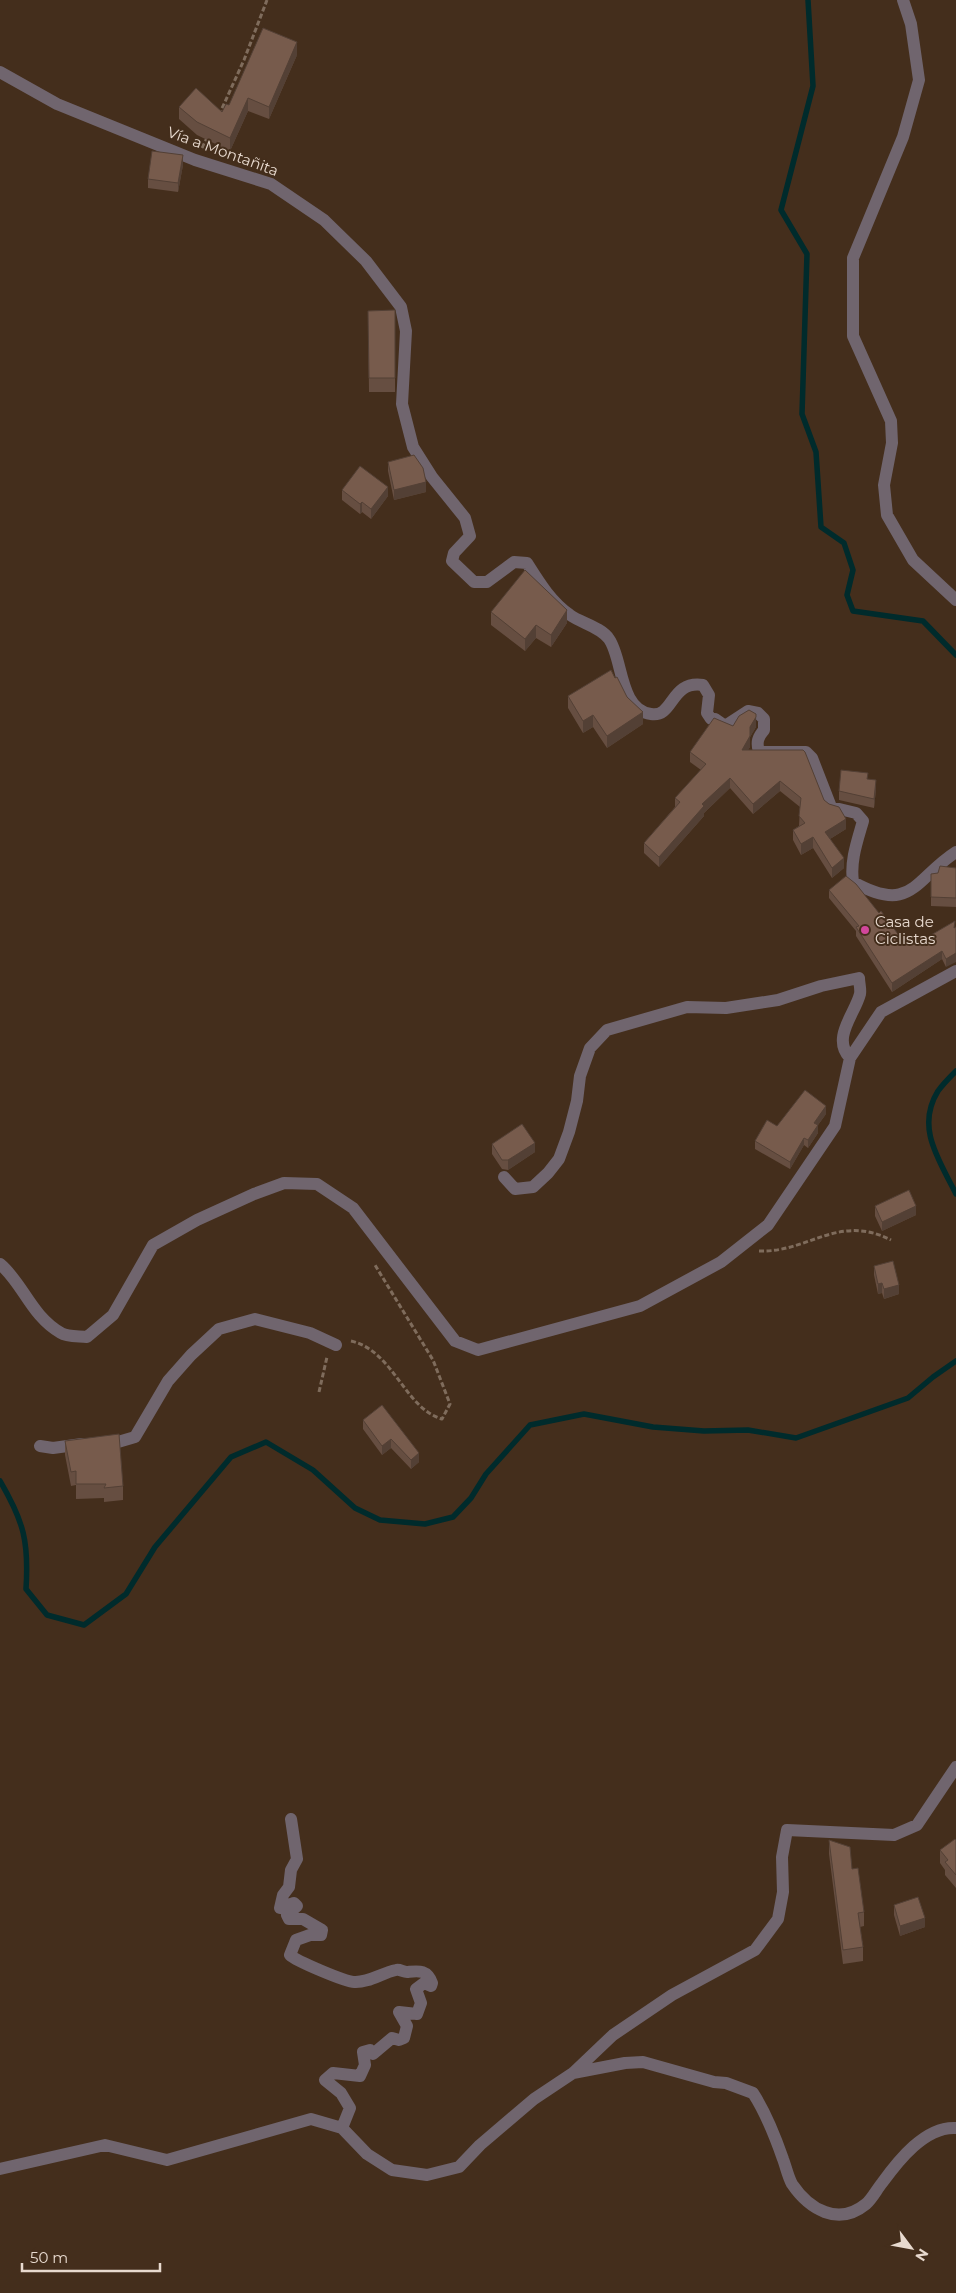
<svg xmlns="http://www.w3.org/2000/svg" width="956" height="2293" font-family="Montserrat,sans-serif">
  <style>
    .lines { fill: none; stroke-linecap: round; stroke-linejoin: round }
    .stream { stroke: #002b2c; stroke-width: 5.5 }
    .path { stroke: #7f6c5c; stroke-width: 3; stroke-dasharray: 5 2.5; stroke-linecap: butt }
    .minor { stroke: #70656e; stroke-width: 12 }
    .wall { fill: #664e41 }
    .shaded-wall { fill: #534035 }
    .building { fill: #775b4c; stroke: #534035 }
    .hotel-dot { fill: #d1479c; stroke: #442e1c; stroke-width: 2 }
    .labels { text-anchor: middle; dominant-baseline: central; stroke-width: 4; stroke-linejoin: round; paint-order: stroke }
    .street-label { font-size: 15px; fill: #e8dacf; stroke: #442e1c }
    .poi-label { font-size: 15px; fill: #e8dacf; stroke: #442e1c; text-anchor: start }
  </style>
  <rect width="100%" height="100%" fill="#442e1c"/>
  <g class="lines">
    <!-- stream -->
    <path class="stream" d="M808,0L813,86L781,210L807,254L802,414L816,452L821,527L844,543L853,570L847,595L853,611L923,621L956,655
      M956,1071C950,1077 943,1084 938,1091C915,1128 940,1161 956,1194
      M0,1481C24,1522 29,1542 26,1589L47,1615L84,1625L126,1594L155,1547L231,1457L266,1442L313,1470L355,1508L380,1520L425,1524L453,1517L471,1498L486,1474L530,1425L584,1414L653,1427L704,1431L748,1430L796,1438L908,1398L933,1377L956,1361"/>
    <!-- path -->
    <path class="path" d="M219,115L244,60L267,0
      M202,148L208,136
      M759,1251C808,1253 838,1213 891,1240
      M351,1341C394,1351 404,1408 442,1419L450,1404L433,1360L375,1265
      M319,1392L327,1357"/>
    <!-- minor -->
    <path class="minor" d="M903,0L911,24L919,80L903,137L853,258V336L891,421L892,443L884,485L887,515L913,560L956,600
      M0,72L57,104L195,160L271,184L324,220L366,261L401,307L406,331L402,404L413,447L432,477L465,518L470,536L454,553L452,561L474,582H487L514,562L527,563C539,582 551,602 570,615C581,623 601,627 609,639C623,658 619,710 651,714C674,718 670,680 703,685L709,695L707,713L711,719H715L725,726L748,711L758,713L764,719V730C758,737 756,742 759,752H806L812,758L831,807L856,813L863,821C857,842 850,861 853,882C912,915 914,879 956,852
      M504,1177L515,1189L533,1187L548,1173L559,1159L569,1132L577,1101L580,1076L590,1048L607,1030L687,1007L726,1008L778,1000L821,986L859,978C859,983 861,989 860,994C855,1014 831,1038 850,1058
      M0,1264C23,1283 31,1316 61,1333C67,1337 79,1336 87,1337L113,1315L153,1245L197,1220L254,1194L284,1183L317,1184L353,1208L455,1341L478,1350L640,1306L721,1262L768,1225L835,1126L850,1058L881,1012L956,971
      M104,1442H118L135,1437L168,1381L191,1355L219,1329L255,1319L310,1333L336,1345
      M40,1446L53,1448L82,1444
      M291,1819L297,1859L291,1870L289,1887L283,1895L280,1908L294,1903L297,1906L287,1915L289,1919H303L322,1930L321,1935H310L296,1940L290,1955C296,1961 346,1982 354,1982C368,1983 382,1973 396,1970C400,1969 403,1972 407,1972C418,1971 427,1969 432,1983L431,1986L424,1983L416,1989L421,2003L417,2014L399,2012L407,2026L404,2038L399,2040L392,2038L373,2054L370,2050L363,2052L365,2065L360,2076L333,2073L325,2080L341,2093L350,2108L342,2128
      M573,2073L625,2063L643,2062L714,2082L726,2083L753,2093C766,2113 775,2136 783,2159C786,2167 788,2177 792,2184C809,2209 838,2227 866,2204C872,2199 877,2189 882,2183C898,2161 925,2126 956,2128
      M0,2169L105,2145L167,2160L311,2119L342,2128L367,2154L392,2170L427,2175L459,2167L480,2145L534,2099L573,2073L613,2035L672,1995L755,1950L778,1919L783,1892L782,1857L787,1830L894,1835L917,1825L956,1767"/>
  </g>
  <!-- wall -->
  <path class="wall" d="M297,55L269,119L248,111L230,151L197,135L179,119V107L222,112L229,105Z
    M183,165L178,192L148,188V179Z
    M395,310V392H369L368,311Z
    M388,462L426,492L394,500L388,471Z
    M342,490L388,496L371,519L362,512L360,514L342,500Z
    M491,612L567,623L551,647L536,638L525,651L491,625Z
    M568,696L627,697L643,724L607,748L593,727L583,733L568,708Z
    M733,726L756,727L750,737V747L748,750L824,800L846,829L830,839L844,868L832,878L813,848L801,855L793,840V830L799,826L800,807L780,791L753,814L730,788L704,813V816L659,867L644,853V843L675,807V798L701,770L690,762V752Z
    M868,779L876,789L874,808L839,800V791Z
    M956,868V907L931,906V897L938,873Z
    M829,890L906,945L919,942L955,921L946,967L942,959L892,992L856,936V931L829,898Z
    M826,1114L818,1125V1133L808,1148L804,1145L790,1169L755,1149V1141L777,1126Z
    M492,1144L535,1152L508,1170L502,1169L492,1154Z
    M875,1206L916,1215L882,1231L875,1216Z
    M874,1266L899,1294L884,1299L882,1293L878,1294L874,1275Z
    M382,1405L419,1462L411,1469L391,1448L382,1455L363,1429V1420Z
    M65,1441L123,1486V1500L104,1502V1498L76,1499V1485L71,1486L65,1455Z
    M829,1840L852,1869L864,1912V1926L860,1927L863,1947V1961L843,1964L829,1854Z
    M956,1840V1888L945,1875V1870L940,1863V1850Z
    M894,1905L925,1927L900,1936L894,1915Z"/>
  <!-- shaded-wall -->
  <path class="shaded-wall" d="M297,42V55L269,119V107Z
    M248,98V111L230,151V138Z
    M183,155V165L178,192V183Z
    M426,482V492L394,500V490Z
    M388,487V496L371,519V509Z
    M362,502V512L360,514V504Z
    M567,610V623L551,647V635Z
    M536,625V638L525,651V639Z
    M643,712V724L607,748V736Z
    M593,715V727L583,733V721Z
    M756,717V727L750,737V747L742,760V750L750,727Z
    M730,778V788L704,813V816L659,867V857L702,804Z
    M876,780V789L874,808V799Z
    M780,781V791L753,814V804Z
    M846,819V829L825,842V832Z
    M813,837V848L801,855V844Z
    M844,858V868L832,878V868Z
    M942,951V959L892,992V983Z
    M956,953V962L946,967V959Z
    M826,1106V1114L818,1125V1133L808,1148V1140L814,1123Z
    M804,1138V1145L790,1169V1162Z
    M535,1143V1152L508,1170V1160Z
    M916,1206V1215L882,1231V1222Z
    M882,1283V1293L878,1294V1284Z
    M899,1285V1294L884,1299V1289Z
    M391,1439V1448L382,1455V1446Z
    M419,1453V1462L411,1469V1460Z
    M925,1918V1927L900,1936V1926Z"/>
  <!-- building -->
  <path class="building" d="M263,28L297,42L269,107L248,98L230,138L197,122L179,107L196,88L222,112L226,104L229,105Z
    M152,151L183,155L178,183L148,179Z
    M395,310V378H369L368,311Z
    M414,455L423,468L426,482L394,490L388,462Z
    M360,466L388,487L371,509L362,502L360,504L342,490Z
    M525,570L567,610L551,635L536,625L525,639L491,612Z
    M611,670L615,678L617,677L627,697L643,712L607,736L593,715L583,721L568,696Z
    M749,710L756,714V717L750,727V736L742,750H803L805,752L824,800L829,804L839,807L846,819L825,832L844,858L832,868L813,837L801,844L793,830L805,823L799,816L801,798L780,781L753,804L730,778L702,804L704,806L659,857L644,843L680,802L675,798L706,764L690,752L714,718L733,726L739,716Z
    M841,770L868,773L867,779L876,780L874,799L839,791Z
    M940,866L956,868V898L931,897V874L938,873Z
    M846,876L856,884L879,913L881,911L906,945L916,938L919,942L955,921L954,928L956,927V953L946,959L942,951L892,983L856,927L859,926L829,890Z
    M805,1090L826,1106L814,1123L818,1125L808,1140L804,1138L790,1162L755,1141L767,1120L777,1126Z
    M522,1124L535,1143L508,1160H502L492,1144Z
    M909,1190L916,1206L882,1222L875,1206Z
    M893,1261L899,1285L884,1289L882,1283L878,1284L874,1266Z
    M382,1405L419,1453L411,1460L391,1439L382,1446L363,1420Z
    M119,1434L123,1486L104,1488L106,1484H76V1471L71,1472L65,1441Z
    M955,1839L956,1840V1875L945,1862L948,1860L940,1850Z
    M829,1840L850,1847L852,1869L858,1868L864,1912L858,1913L863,1947L843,1950Z
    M918,1897L925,1918L900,1926L894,1905Z"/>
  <!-- markers -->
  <circle class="hotel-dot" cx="865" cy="930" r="5"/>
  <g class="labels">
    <!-- street labels -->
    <g class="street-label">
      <text transform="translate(223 151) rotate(20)">Vía a Montañita</text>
    </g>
    <!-- poi labels -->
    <g class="poi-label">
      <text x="875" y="921">Casa de<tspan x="875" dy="17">Ciclistas</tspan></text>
    </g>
  </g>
  <!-- north arrow -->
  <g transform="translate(911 2248) rotate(122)" stroke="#442e1c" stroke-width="4" paint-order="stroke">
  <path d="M0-4L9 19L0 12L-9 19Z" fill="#e8dacf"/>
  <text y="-8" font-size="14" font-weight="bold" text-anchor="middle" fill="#e8dacf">N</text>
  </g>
  <!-- scale -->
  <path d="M22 2263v8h138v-8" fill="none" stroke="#e8dacf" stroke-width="2.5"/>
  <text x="30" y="2263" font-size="15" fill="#e8dacf" stroke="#442e1c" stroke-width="4" paint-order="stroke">50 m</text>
</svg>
